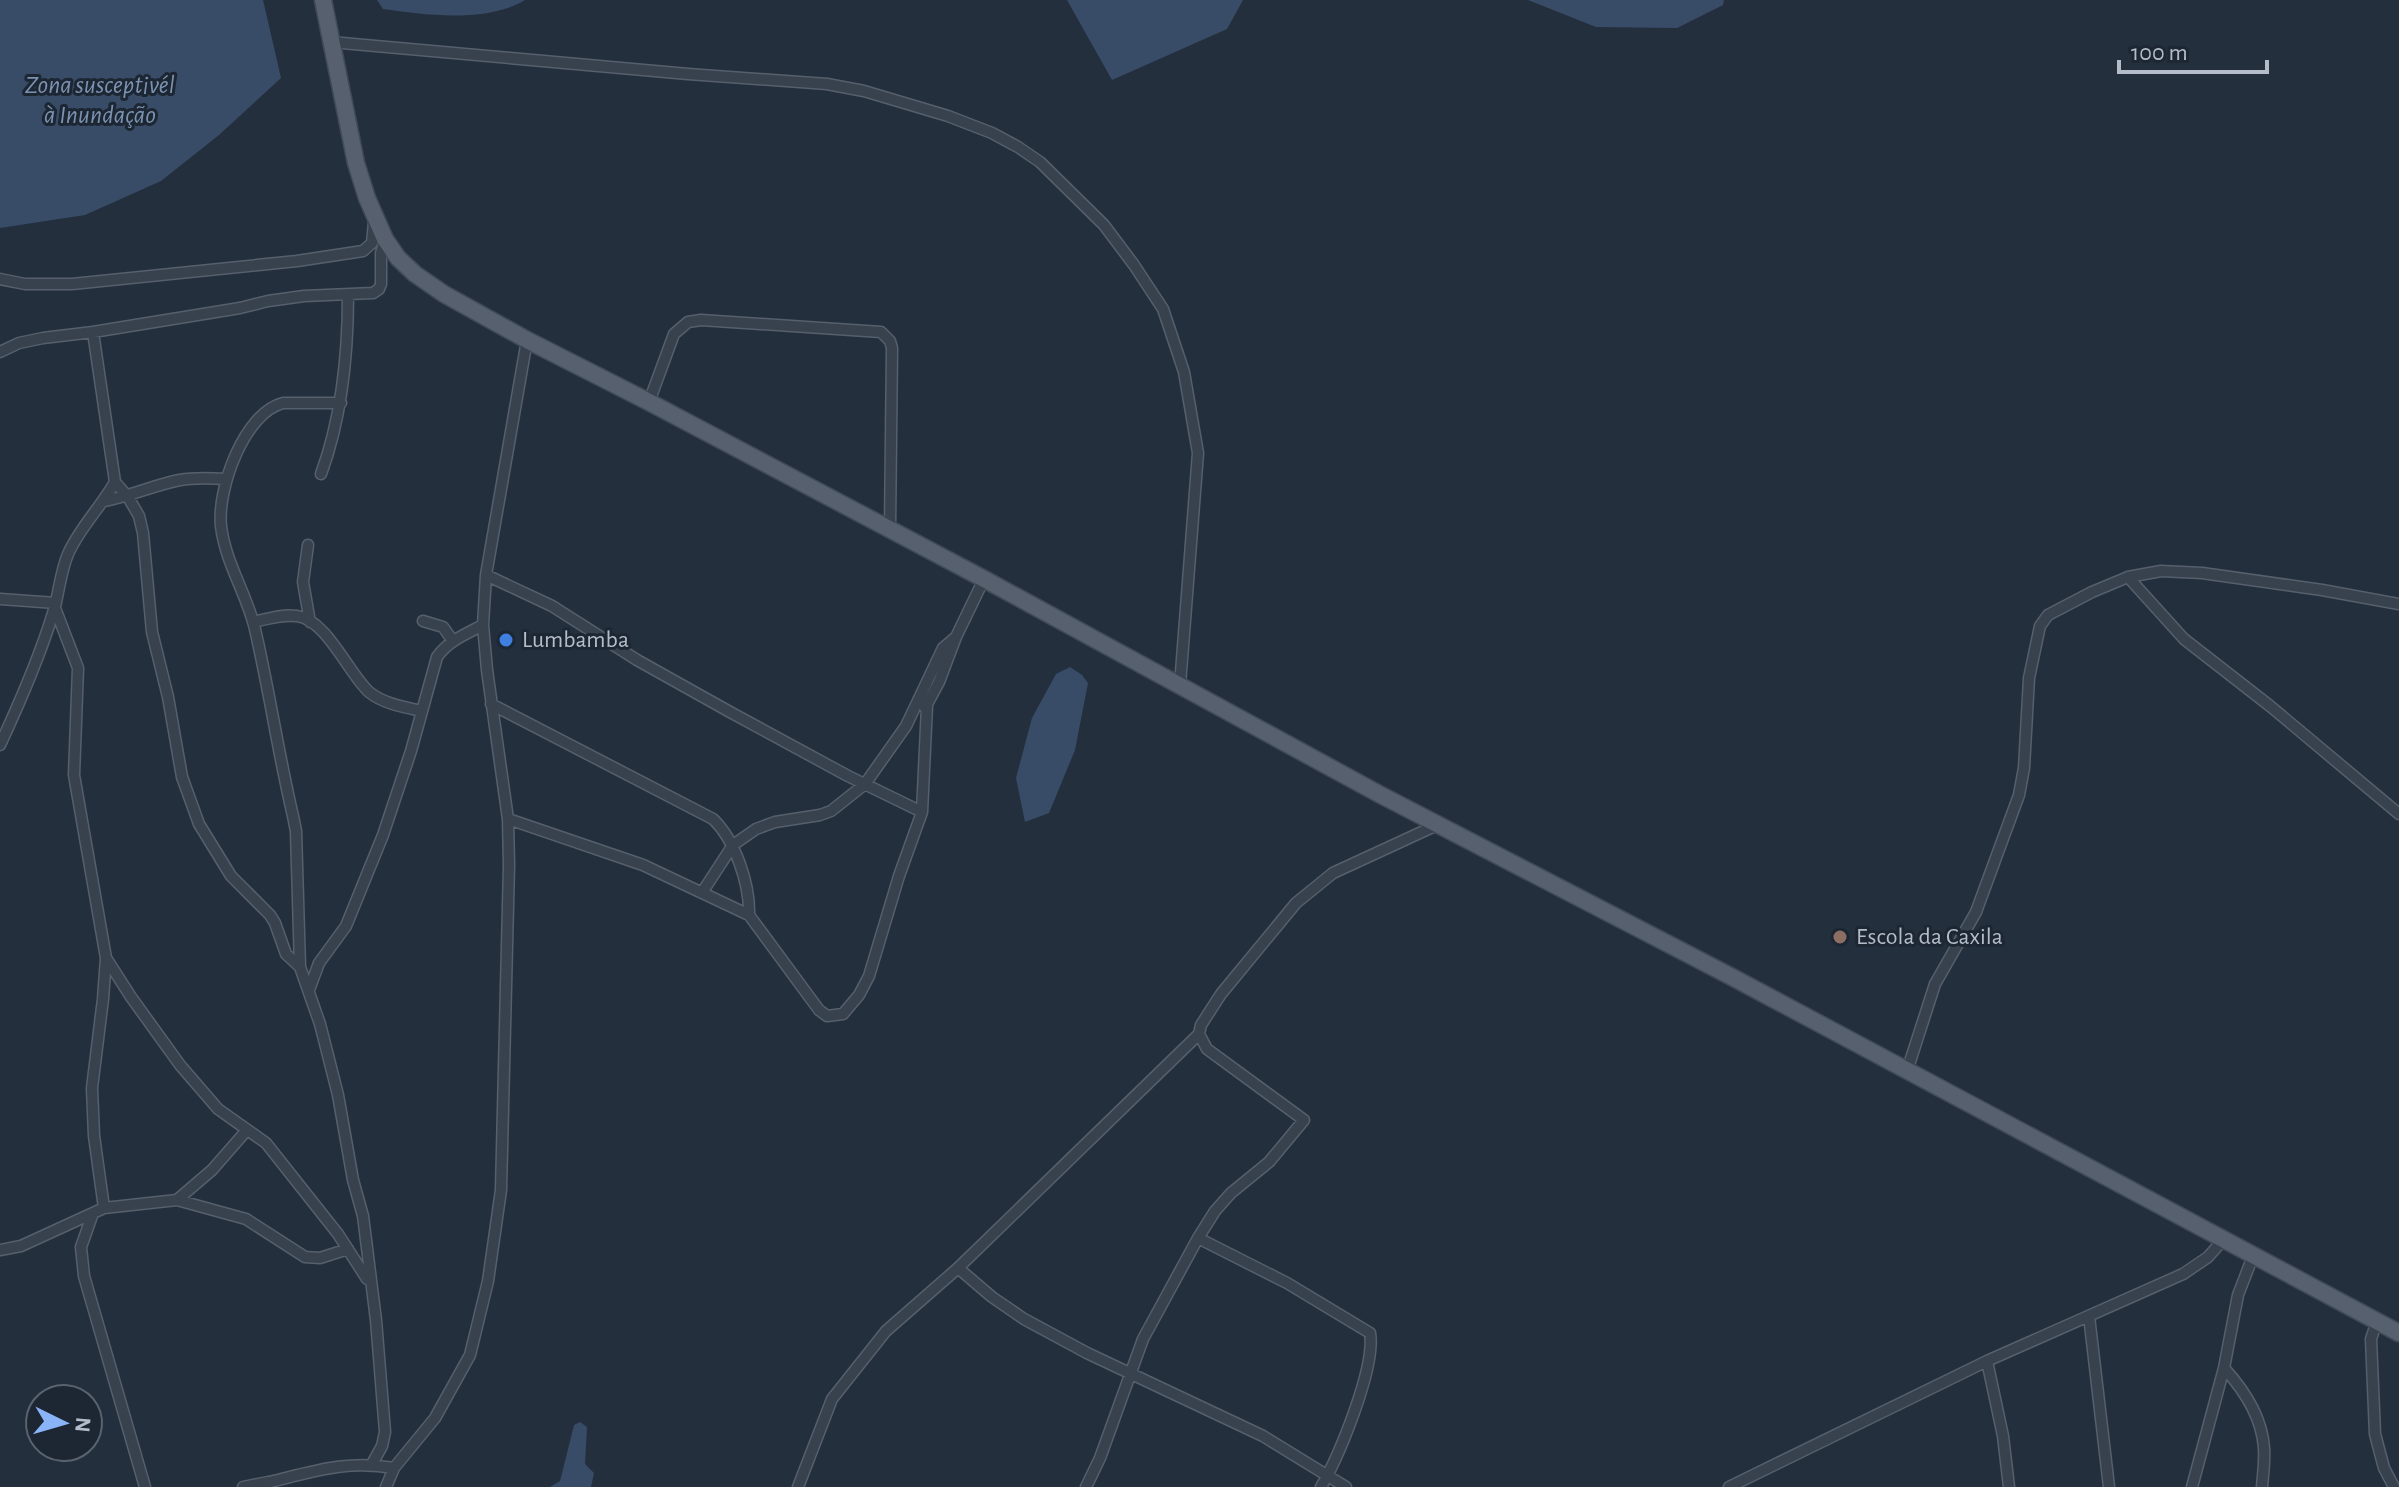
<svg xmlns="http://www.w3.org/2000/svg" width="2399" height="1487" font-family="'Alegreya Sans',sans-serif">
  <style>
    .water { fill: #394c67 }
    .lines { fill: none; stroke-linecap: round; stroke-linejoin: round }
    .street-casing { stroke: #565f6c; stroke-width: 13 }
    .primary-casing { stroke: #414a57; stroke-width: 19 }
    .street { stroke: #38414e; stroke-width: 10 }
    .primary { stroke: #56606e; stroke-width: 16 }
    .shop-dot { fill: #3f7fe0; stroke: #1d2633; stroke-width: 3 }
    .education-dot { fill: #8d6e63; stroke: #1d2633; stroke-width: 3 }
    .labels { text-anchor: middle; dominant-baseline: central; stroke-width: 6; stroke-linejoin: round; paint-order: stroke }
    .poi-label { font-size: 24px; fill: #b4bcc9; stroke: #1d2633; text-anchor: start }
    .water-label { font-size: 26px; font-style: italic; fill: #7c92b1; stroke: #1d2633 }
  </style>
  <rect width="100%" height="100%" fill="#242f3e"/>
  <!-- water -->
  <path class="water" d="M0,0H263L281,78L219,135L161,181L85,215L0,228Z
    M377,0H525C487,23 425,15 383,9Z
    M1067,0H1243L1227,29L1112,80Z
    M1528,0H1724L1723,5L1677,28L1596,27Z
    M1070,667L1082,675L1088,683L1075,750L1049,813L1025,822L1016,778L1032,718L1056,674Z
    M580,1422L587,1427L585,1464L594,1473L591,1487H550L560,1481L574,1425Z"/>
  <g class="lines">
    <defs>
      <path id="street" d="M331,42L688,74L827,84L864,91L948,116L992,133L1018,147L1040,162L1104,225L1134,265L1163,309L1184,372L1198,453L1180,685
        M0,279L25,284H72L297,261L363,251L372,243L374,222
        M0,352L19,343L43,338L93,332L240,308L268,301L304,296L373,293L379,289L381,284V253L385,239
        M649,402L674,334L688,322L701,320L881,332L890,341L892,348L890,529
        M321,474C342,417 348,356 348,295
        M115,482L128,497L139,516L143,533L152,632L168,697L182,777L199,824L231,876L270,915L275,923L286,954L300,967L320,1024L338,1095L353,1180L363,1216L376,1320L385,1432L382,1446L372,1464
        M104,501C131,496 154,485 180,480C195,477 211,478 226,479
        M308,545L303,582L310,622
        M486,575L552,606L637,660L730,712L848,776L922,812
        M2128,577L2184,639L2270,706L2399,814
        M0,599L56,603
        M55,608L78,668L74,775L106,958L131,997L180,1065L218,1109L266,1143L338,1234L367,1279
        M423,621L443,627L453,641
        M253,622C267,619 282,614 297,616C326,619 349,674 369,692C384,704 404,707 422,711
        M491,704L713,819C735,840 750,884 749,915
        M925,708L939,682L956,637L984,579
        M0,745C20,702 39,659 53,613C59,594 60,573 68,554C80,527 101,507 115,482L93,332
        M508,819L643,865L749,915L819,1010L827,1016L843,1014L859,995L869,976L899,876L922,812L927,706
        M703,891L733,845L756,829L775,822L820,815L831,811L865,784L906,726L943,648L956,637
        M300,967L296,831L293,816C278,753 269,688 254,625C245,591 225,561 221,526C217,489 244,413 283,403H341
        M309,990L319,963L346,926L383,835L411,751L437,657C448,641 466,634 483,625
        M1907,1071L1935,984L1976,912L2019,795L2024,768L2029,678L2040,626L2048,615L2092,592L2128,577L2161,571L2202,573L2322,590L2399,604
        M177,1200L212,1170L247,1130
        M104,1208L94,1136L92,1088L103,999L106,958
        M93,1213L81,1247L84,1276L145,1487
        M1198,1238L1287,1283L1370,1333C1376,1367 1339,1456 1321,1487
        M0,1250L21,1246L104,1208L177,1200L246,1219L305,1257L320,1258L348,1249
        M958,1268L992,1297L1024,1319L1087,1353L1263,1436L1346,1487
        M2089,1316L2109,1487
        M2377,1321L2371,1339L2375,1434L2384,1468L2394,1487
        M1987,1361L2003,1436L2009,1487
        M2224,1368C2245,1391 2262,1417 2264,1448C2265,1461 2263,1474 2262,1487
        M243,1487L268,1482
        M263,1487L270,1482C315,1471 347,1460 394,1468
        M386,1487L394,1468L435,1418L470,1355L488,1281L501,1190L509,865L508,819L487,670L483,625L486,575L527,340
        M798,1487L832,1399L886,1331L958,1268L1199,1034L1201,1025L1221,994L1296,903L1333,873L1437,825
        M1086,1487L1100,1458L1143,1339L1198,1238L1215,1211L1231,1193L1269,1162L1304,1120L1207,1049L1199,1034
        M1729,1487L1987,1361L2183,1274L2208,1257L2223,1240
        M2192,1487L2224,1368L2238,1295L2253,1256"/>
      <path id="primary" d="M323,0L356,163L367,198L385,239L398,258L415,274L444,294L527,340L649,402L984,579L1379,794L1732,977L2399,1333"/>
    </defs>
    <!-- street casing -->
    <use href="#street" class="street-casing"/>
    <!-- primary casing -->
    <use href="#primary" class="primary-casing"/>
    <!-- street -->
    <use href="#street" class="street"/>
    <!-- primary -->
    <use href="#primary" class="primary"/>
  </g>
  <!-- markers -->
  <circle class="shop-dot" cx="506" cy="640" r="8"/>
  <circle class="education-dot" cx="1840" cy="937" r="8"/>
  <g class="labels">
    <!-- poi labels -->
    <g class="poi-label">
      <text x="522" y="640">Lumbamba</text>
      <text x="1856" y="937">Escola da Caxila</text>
    </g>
    <!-- water labels -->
    <g class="water-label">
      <text x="100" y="85">Zona susceptivél<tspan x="100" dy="30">à Inundação</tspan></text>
    </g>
  </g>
  <!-- north arrow -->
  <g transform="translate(64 1423) rotate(95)"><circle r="38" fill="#1d2633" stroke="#59626f" stroke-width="2"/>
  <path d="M0-6L14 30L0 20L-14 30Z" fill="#8ab4f8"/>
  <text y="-12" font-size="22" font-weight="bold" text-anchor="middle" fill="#b4bcc9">N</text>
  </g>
  <!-- scale -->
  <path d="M2119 60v12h148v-12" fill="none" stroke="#b4bcc9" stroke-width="4"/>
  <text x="2131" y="60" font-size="24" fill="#b4bcc9" stroke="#1d2633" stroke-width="6" paint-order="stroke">100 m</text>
</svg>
